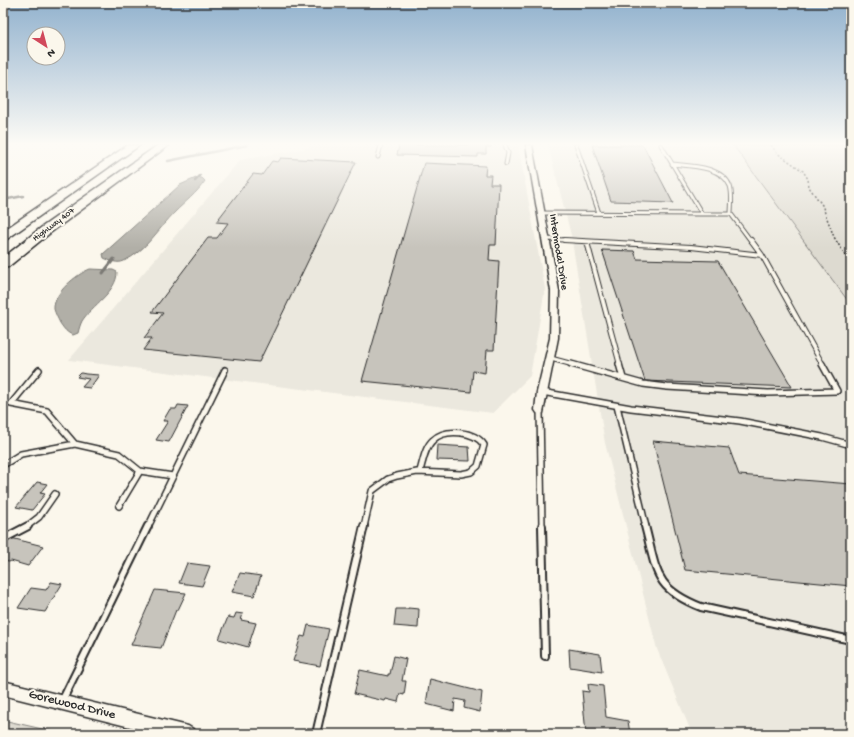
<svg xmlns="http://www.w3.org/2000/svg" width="854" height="737" font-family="'Gochi Hand',sans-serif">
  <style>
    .built { fill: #ebe8de }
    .green { fill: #dddad0; stroke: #84827e }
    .water { fill: #b1afa7; stroke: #7b7a75 }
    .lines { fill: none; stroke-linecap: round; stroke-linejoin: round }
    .stream-far1 { stroke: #7b7a75; stroke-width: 2.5 }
    .stream { stroke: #7b7a75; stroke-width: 3 }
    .building { fill: #c7c4bc; stroke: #2b2b2b }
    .lane-far3-casing { stroke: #2b2b2b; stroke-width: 5 }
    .lane-far2-casing { stroke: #2b2b2b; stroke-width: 6 }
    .lane-far1-casing { stroke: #2b2b2b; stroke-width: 8 }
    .lane-casing { stroke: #2b2b2b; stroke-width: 10 }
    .street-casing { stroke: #2b2b2b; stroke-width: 3 }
    .highway-casing { stroke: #2b2b2b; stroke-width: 3 }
    .path { stroke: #2b2b2b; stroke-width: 1.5; stroke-dasharray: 2 2; stroke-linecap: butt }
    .lane-far3 { stroke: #fbf7ec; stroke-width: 3 }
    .lane-far2 { stroke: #fbf7ec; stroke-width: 4 }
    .lane-far1 { stroke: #fbf7ec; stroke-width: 5 }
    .lane { stroke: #fbf7ec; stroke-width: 6 }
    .street { fill: #fbf7ec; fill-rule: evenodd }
    .highway { fill: #fbf7ec; fill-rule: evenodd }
    .labels { text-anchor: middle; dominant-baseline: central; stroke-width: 4; stroke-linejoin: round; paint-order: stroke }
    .far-street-label { font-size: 9px; fill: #2b2b2b; stroke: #fbf7ec }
    .street-label { font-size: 11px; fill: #2b2b2b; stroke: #fbf7ec }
    .near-street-label { font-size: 13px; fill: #2b2b2b; stroke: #fbf7ec }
  </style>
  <rect width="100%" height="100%" fill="#fbf7ec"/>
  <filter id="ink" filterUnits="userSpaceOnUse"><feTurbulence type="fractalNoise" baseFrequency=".025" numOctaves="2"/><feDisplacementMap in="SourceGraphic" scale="8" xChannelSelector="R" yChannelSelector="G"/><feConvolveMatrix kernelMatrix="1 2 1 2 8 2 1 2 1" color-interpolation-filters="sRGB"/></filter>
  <g filter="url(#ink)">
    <!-- built -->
    <path class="built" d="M315,145H518L545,289L530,376L493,413L69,360L240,160L303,149Z
      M548,145H733L851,305V734H692L657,649L605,443L571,235Z"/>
    <!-- green -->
    <path class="green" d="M733,145H851V305Z
      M3,720L64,734H3Z"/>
    <!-- water -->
    <path class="water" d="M196,178H202L205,181C197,193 185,202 175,212C159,228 146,251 124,261C118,264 110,261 104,258L103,254L180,185Z
      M90,269L113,270L117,272C117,292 92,305 82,321C80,325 79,329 78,333L73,335C67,333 64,329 60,323C58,319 55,313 54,309C53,293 77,274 90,269Z"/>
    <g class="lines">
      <!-- stream-far1 -->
      <path class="stream-far1" d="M168,161L247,145
        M195,181L200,176
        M3,200L23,196"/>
      <!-- stream -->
      <path class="stream" d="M103,273L114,259"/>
    </g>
    <!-- building -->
    <path class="building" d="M399,145H491V147H486V154H478V157L397,155Z
      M592,145H643L673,203L611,201Z
      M281,158L356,162L259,362L143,350L152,338H144L163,313L152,312L208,238H217L228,223L216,222L253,174L262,175L272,161L278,162Z
      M424,163L486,166L485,175H491L490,184H499L496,245H490L489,260L499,261L494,350H487L485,373L473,371L471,392L362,381Z
      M602,250L634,251L637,259L718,261L792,387L645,381Z
      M81,373L86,374L99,375L90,388L82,387L89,379L77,377Z
      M178,405L188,406L169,442L156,440L168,421H163L170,409H176Z
      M653,441L729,448L739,475L851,484V586L685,570Z
      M437,445L469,447L470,461L436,460Z
      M37,482L47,484L40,493L45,494L32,510L16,507Z
      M8,538L15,539L43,546L28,566L11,561L9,562L3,561V544Z
      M187,563L210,566L202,586L179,583Z
      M240,573L261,576L254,596L232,592Z
      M51,582L62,584L45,612L18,608L31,588L46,590Z
      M155,590L186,593L178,610H176L161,648L131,645Z
      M408,608L419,609L418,628L394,626L396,609H408Z
      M236,613L243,614L241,620L256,623L248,647L219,639L228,617L234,618Z
      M308,625L329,629L320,666L293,661L301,636L305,637Z
      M569,649L600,654L602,672L570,667Z
      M394,656L406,659L402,681H406L404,695L400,694L398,702L386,699L385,701L354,694L360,670L388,676V674H390Z
      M430,679L482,692L480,712L464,708L465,701L455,699L454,711L426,704Z
      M588,684L603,686L606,717L628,721L630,734H586L582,691L589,692Z"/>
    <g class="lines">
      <defs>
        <path id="lane-far3" d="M505,145L508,153L506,164
          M576,145L599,213
          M378,157L381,145
          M672,164C690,166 722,166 730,186C733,195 731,205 731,214
          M541,213L702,214L661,145
          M702,214H731L751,241
          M546,239L582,241"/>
        <path id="lane-far2" d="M564,240L691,247L762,255L823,365
          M751,240L762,255
          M587,242L620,365
          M549,358L575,365"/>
        <path id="lane-far1" d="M571,364L643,384L667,387L768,393L837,391L822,364
          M619,364L623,378
          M39,370L11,404L47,411L75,444L119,454L140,471L173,476
          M542,392L631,408L740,421L822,437L851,445
          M617,406L646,527
          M540,410L542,527
          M3,465L21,454L75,444
          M119,506L140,471
          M26,527L39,517L55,494
          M148,527L225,370
          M364,527L372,491L388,479L397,476L417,472L461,474L471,472L478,466L484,445C475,431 445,428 433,440C425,447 423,461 420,471"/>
        <path id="lane" d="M542,526L545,656
          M645,526C657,571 653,588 701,607L851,640
          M3,539L28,526
          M62,701L148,526
          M316,734L364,526"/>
        <path id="street" d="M526,145H532L559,291L558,338L543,413L540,414L537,413L535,410L537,392L550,338L551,291Z
          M3,681L188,726L193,729L196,734H158L3,695Z"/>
        <path id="highway" d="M128,145H140L7,239L3,240V231Z
          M158,145H169L50,233L8,267L3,268V258L42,227Z"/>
      </defs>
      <!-- lane-far3 casing -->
      <use href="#lane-far3" class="lane-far3-casing"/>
      <!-- lane-far2 casing -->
      <use href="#lane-far2" class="lane-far2-casing"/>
      <!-- lane-far1 casing -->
      <use href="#lane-far1" class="lane-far1-casing"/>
      <!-- lane casing -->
      <use href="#lane" class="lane-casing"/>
      <!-- street casing -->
      <use href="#street" class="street-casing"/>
      <!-- highway casing -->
      <use href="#highway" class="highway-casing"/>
      <!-- path -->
      <path class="path" d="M771,145L777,153L803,171L808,179L809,187L822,205L834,237L851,265"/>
      <!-- lane-far3 -->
      <use href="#lane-far3" class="lane-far3"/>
      <!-- lane-far2 -->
      <use href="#lane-far2" class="lane-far2"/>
      <!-- lane-far1 -->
      <use href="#lane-far1" class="lane-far1"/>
      <!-- lane -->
      <use href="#lane" class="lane"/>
      <!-- street -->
      <use href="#street" class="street"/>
      <!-- highway -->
      <use href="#highway" class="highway"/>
    </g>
  </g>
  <!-- sky -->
  <linearGradient id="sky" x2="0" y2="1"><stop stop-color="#92b2ce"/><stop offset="0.58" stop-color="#fdfbf6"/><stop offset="1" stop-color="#fdfbf6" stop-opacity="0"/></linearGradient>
  <rect width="854" height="248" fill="url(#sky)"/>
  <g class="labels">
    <!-- far-street labels -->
    <g class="far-street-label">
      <text transform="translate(54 225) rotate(-37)">Highway 407</text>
    </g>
    <!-- street labels -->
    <g class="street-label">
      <text transform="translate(558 252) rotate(81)">Intermodal Drive</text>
    </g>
    <!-- near-street labels -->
    <g class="near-street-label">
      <text transform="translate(72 705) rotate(14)">Gorewood Drive</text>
    </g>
  </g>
  <!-- margin -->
  <rect width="854" height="737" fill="none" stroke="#fbf7ec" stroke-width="16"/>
  <rect x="8" y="8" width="838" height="721" fill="none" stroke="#2b2b2b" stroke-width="1.5" filter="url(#ink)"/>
  <!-- north arrow -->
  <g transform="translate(46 46) rotate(144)"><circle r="19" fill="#fbf7ec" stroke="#a8a59f"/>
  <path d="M0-3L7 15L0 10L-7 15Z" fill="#d1495b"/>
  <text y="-6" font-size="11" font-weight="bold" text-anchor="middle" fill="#2b2b2b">N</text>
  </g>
</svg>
